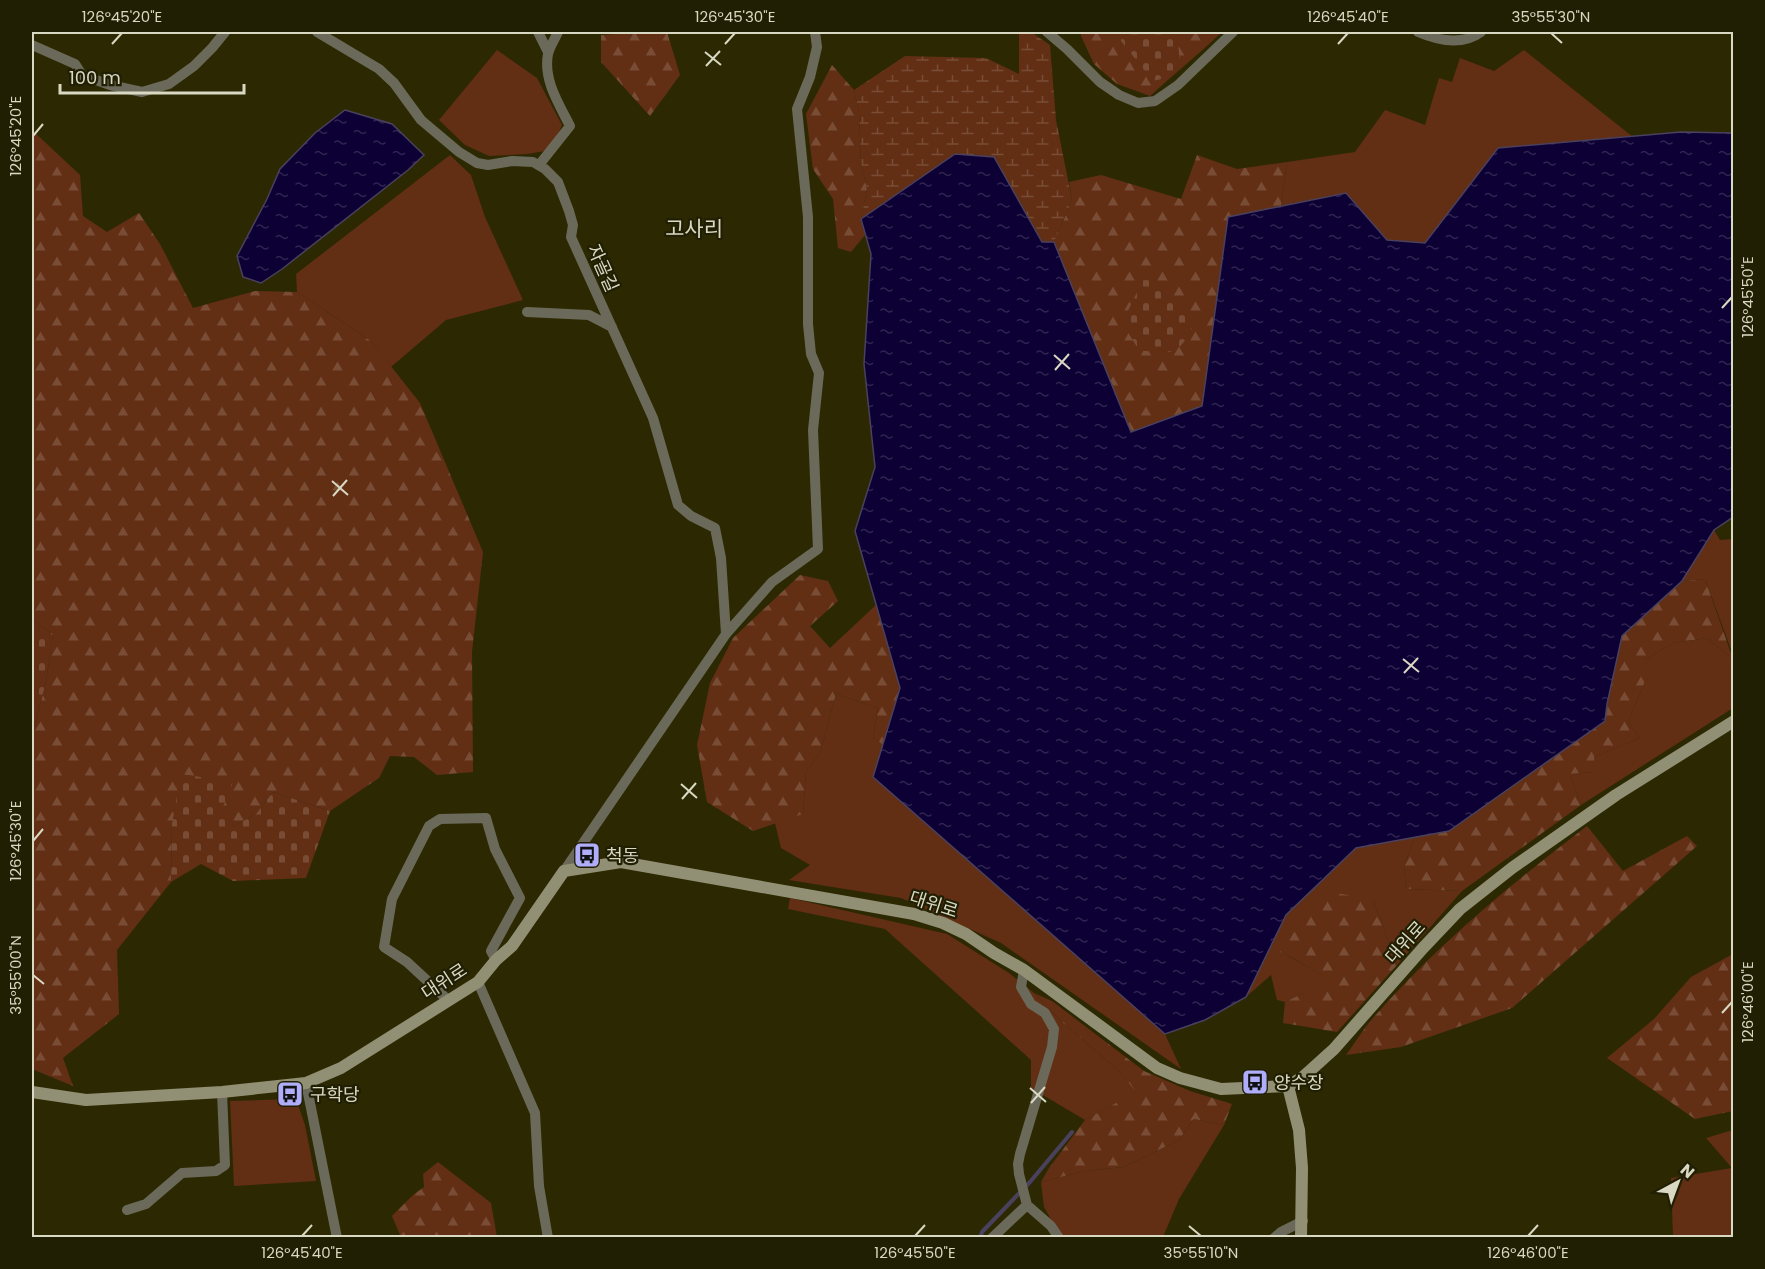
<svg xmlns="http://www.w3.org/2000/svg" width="1765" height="1269" font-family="Poppins,'Noto Sans KR',sans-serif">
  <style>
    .green { fill: #622e14 }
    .forest { fill: url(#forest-firs) }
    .wetland { fill: url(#wetland-marsh) }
    .cemetery { fill: url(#cemetery-stones) }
    .water { fill: url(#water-ripples); stroke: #4a415f; stroke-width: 1.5 }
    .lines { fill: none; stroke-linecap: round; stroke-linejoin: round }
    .stream { stroke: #4a415f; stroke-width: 4 }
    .street { stroke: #6b6a5a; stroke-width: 10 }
    .secondary { stroke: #919075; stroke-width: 12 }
    .ticks { fill: none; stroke: #d9d8c3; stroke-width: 2 }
    .labels { text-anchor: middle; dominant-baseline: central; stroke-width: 4.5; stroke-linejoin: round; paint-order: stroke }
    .street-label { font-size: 18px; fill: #d9d8c3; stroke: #211f03 }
    .poi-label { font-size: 18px; fill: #d9d8c3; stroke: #211f03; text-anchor: start }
    .quarter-label { font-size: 21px; fill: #d9d8c3; stroke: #211f03 }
    .neatline { fill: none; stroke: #d9d8c3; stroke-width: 2 }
    .ticks-label { font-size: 15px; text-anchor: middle; fill: #d9d8c3 }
  </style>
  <defs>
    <pattern id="forest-firs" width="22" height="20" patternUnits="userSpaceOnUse" patternTransform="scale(1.5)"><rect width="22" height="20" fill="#622e14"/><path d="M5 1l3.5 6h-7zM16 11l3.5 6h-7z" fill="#784c35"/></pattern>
    <pattern id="wetland-marsh" width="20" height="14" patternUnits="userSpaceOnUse" patternTransform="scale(1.5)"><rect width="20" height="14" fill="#622e14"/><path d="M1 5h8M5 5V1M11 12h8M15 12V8" fill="none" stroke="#784c35"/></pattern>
    <pattern id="cemetery-stones" width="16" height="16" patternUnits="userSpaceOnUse" patternTransform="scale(1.5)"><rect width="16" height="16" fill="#622e14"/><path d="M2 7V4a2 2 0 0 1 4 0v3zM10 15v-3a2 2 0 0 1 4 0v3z" fill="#784c35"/></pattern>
    <pattern id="water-ripples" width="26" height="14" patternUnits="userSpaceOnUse" patternTransform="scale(1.5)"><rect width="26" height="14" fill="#0d0034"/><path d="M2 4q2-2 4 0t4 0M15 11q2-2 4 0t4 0" fill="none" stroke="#302450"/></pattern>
  </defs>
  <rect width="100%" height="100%" fill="#2c2902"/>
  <!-- green -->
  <path class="green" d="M497,50L537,78L562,125L551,150L527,154L489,156L465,145L439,120Z
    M1524,50L1633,137L1498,148L1425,243L1387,240L1346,193L1281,206L1287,162L1355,152L1385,110L1425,125L1439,78L1452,82L1460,58L1494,71Z
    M450,155L471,175L485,217L523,300L446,320L391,367L371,341L297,292L296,274Z
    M1714,530L1720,540L1733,539V655L1705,579L1682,581Z
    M1707,638L1733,659V708L1581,805L1570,774L1594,772V757L1640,738L1628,722L1644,684V660L1673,643Z
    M836,694L878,708L873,737L883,745L873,777L1165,1034L1181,1069L1001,943L901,898L789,880L810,865L781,848L775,823L803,813L806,772L820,753Z
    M1415,837L1404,866L1406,889L1462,891L1397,965L1373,900L1280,951L1331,980L1285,1002L1277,1000L1271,975L1246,997L1286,915L1356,848Z
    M790,898L947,934L1009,973L1034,993L1063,1023L1119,1071L1137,1092L1085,1120L1031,1088V1060L885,929L788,909Z
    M296,1099L305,1125L316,1181L234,1186L230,1101Z
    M1194,1119L1224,1125L1179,1199L1163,1237H1061L1044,1207L1041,1182L1085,1171L1124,1167L1179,1140Z
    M1733,1130V1237H1673L1671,1178L1732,1168L1706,1138Z"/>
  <!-- forest -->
  <path class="forest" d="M646,32H667L680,75L650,116L601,62V35Z
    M1081,32H1222C1199,54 1174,74 1150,96L1117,84L1094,64L1081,36Z
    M832,65L854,90L859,112L861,163L867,189L861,219L865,235L851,252L838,248L833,199L813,169L806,114Z
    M32,130L80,175L83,216L107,232L139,213L160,244L193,308L255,291L297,292L371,341L420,403L483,552L472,652L473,772L437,775L414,757L390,756L379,778L330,811L273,792L256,814L234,826L221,809L172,824L171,882L117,950L119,1014L63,1058L73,1086L32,1069V735L46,682L53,634L32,619Z
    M1197,155L1237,169L1287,162L1281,206L1228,218L1202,406L1131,432L1054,242L1072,200L1069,182L1101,175L1181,199Z
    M800,575L828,581L838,601L810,626L830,648L876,605L900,688L883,745L873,737L878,708L836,694L820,753L806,772L803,814L753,831L707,802L697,745L710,683L733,638Z
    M1705,579L1733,659L1707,638L1673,643L1644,660V684L1628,722L1640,738L1594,757L1595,772L1570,774L1581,805L1462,891L1406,889L1404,866L1415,837L1449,831L1605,721L1607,704L1622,636L1682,581Z
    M1587,826L1623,871L1687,836L1697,846L1512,1008L1401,1047L1346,1055C1355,1043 1363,1029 1373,1018C1436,946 1511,884 1587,826Z
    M1327,891L1373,900L1397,965L1337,1032L1283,1023L1285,1002L1330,980L1291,957L1280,952L1284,941Z
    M1733,954V1111L1695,1119L1607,1058L1654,1019L1691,977Z
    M1034,993L1052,1001L1144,1071L1190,1091L1232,1104L1224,1125L1194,1119L1179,1140L1124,1167L1085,1171L1041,1182L1049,1168L1085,1120L1136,1092L1119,1071L1063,1023Z
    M438,1162L491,1203L497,1237H401L392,1216L413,1195L424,1187L423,1174Z"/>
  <!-- wetland -->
  <path class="wetland" d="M1019,32H1031L1050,45L1056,120L1072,200L1054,242H1042L994,157L955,154L861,219L867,189L861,163L859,112L854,90L905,56L986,58L1019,74Z"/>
  <!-- cemetery -->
  <path class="cemetery" d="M1121,32H1180L1177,35L1180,62L1170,77L1153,81L1121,41Z
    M1143,280L1160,281L1164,300L1185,308L1192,328C1178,357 1169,354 1139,350L1122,323Z
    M32,619L53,634L46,682L32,735Z
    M181,774L233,782L222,809L234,826L256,814L273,792L330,811L306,878L233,881L201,864L171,882L172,824Z"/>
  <!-- water -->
  <path class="water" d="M345,110L392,124L424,155L408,170L282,269L261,283L243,277L237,256L267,199L280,169L315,133Z
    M1681,132L1733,133V517L1714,530L1682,581L1622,636L1607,704L1605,721L1449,831L1356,848L1286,915L1246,997L1205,1020L1165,1034L873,777L900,688L855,531L875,467L864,364L871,254L861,219L955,154L994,157L1042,242H1054L1131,432L1202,406L1228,217L1346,193L1387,240L1425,243L1498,148Z"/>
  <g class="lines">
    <!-- stream -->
    <path class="stream" d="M980,1238L982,1232L1030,1182L1072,1132"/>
    <!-- street -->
    <path class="street" d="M317,32L379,69L394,83L421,120L459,152L477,163L488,165L512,161L533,162L545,169L558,182L569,211L573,225L571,237L653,418L678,505L691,516L715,528L721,558L726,634
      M538,32L548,52
      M1047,32L1067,49L1100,82L1119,95L1138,103L1155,101L1178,85L1233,32
      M1418,32C1439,41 1462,46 1481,32
      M32,45L75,64L82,75L110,85L142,92L169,84L194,66L212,48L225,32
      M539,165L570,126C559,104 543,80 548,54C550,46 555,39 558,32
      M527,312L589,315L612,327
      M564,871L726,634L772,582L818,549L813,430L819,373L811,354L808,324V217L797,109L810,77L817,47L815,32
      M1024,970L1021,987L1031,1004L1045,1013L1054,1029L1052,1047L1020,1154L1018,1164L1019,1174L1027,1205L1051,1226L1059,1238
      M478,982L535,1113L539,1186L548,1238
      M448,1000L407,962L384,947L392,899L429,826L440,819L486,818L495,849L520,898L491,951L496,960
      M306,1083L337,1238
      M127,1210L146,1204L182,1173L216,1171L225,1165L222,1092
      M992,1238L1027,1205
      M1274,1238L1281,1232L1303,1221"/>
    <!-- secondary -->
    <path class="secondary" d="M1288,1086L1299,1130L1302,1168L1301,1238
      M32,1092L86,1100L222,1092L306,1083L341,1068L478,982L496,960L512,946L564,871L621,862L914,914L943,923L966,934L994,953L1024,970L1157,1068L1180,1078L1221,1089L1288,1086L1303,1077L1334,1049L1423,948L1460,909L1512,868L1616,795L1734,721"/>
  </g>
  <!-- ticks -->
  <path class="ticks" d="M1551,33L1562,43M112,44L122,33M725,44L735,33M1338,44L1348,33M705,52L721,65M706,66L720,51M33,136L43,124M1722,308L1732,297M1054,355L1070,369M1055,370L1069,354M332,481L348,495M333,496L347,480M1403,659L1419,672M1404,673L1418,658M681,784L697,798M682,799L696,783M33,841L43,829M33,975L44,984M1722,1013L1732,1002M1030,1088L1046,1102M1031,1103L1045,1087M1189,1226L1201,1236M302,1236L312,1225M915,1236L925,1225M1528,1236L1538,1225"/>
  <!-- icons -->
  <defs>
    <symbol id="bus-square" viewBox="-11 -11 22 22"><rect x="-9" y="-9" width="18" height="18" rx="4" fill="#b0aefa" stroke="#211f03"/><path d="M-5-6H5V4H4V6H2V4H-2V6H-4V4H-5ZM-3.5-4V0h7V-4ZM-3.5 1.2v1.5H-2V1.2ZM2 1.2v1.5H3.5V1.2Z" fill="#111"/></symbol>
  </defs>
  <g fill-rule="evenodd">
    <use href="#bus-square" x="572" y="840" width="30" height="30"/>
    <use href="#bus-square" x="1240" y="1067" width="30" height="30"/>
    <use href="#bus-square" x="275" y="1079" width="30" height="30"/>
  </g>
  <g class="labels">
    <!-- street labels -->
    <g class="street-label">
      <text transform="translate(603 268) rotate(66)">자골길</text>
      <text transform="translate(934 904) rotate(18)">대위로</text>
      <text transform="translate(1405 942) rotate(-48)">대위로</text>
      <text transform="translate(444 981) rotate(-33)">대위로</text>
    </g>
    <!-- poi labels -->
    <g class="poi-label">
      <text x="606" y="855">척동</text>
      <text x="1274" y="1082">양수장</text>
      <text x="310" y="1094">구학당</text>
    </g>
    <!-- quarter labels -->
    <g class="quarter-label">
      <text x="694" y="228">고사리</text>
    </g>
  </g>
  <!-- border -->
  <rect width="1765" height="1269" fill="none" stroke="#211f03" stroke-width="66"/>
  <!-- north arrow -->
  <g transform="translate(1678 1182) rotate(41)" stroke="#211f03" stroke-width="4.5" paint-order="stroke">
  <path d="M0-4.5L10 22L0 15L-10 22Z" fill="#d9d8c3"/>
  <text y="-9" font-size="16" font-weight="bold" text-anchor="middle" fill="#d9d8c3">N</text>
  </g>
  <!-- scale -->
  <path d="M60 84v9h184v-9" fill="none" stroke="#d9d8c3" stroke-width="3"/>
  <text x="69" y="84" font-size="18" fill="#d9d8c3" stroke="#211f03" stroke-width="4.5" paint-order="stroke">100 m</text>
  <rect x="33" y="33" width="1699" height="1203" class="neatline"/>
  <g class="ticks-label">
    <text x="122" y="22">126°45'20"E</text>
    <text x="735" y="22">126°45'30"E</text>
    <text x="1348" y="22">126°45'40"E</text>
    <text x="1551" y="22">35°55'30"N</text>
    <text transform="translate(16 136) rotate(-90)" y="5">126°45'20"E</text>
    <text transform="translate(1748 297) rotate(-90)" y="5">126°45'50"E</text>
    <text transform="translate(16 841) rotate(-90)" y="5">126°45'30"E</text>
    <text transform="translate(16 975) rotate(-90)" y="5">35°55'00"N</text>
    <text transform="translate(1748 1002) rotate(-90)" y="5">126°46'00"E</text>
    <text x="302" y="1258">126°45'40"E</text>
    <text x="915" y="1258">126°45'50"E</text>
    <text x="1201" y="1258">35°55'10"N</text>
    <text x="1528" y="1258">126°46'00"E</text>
  </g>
</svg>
